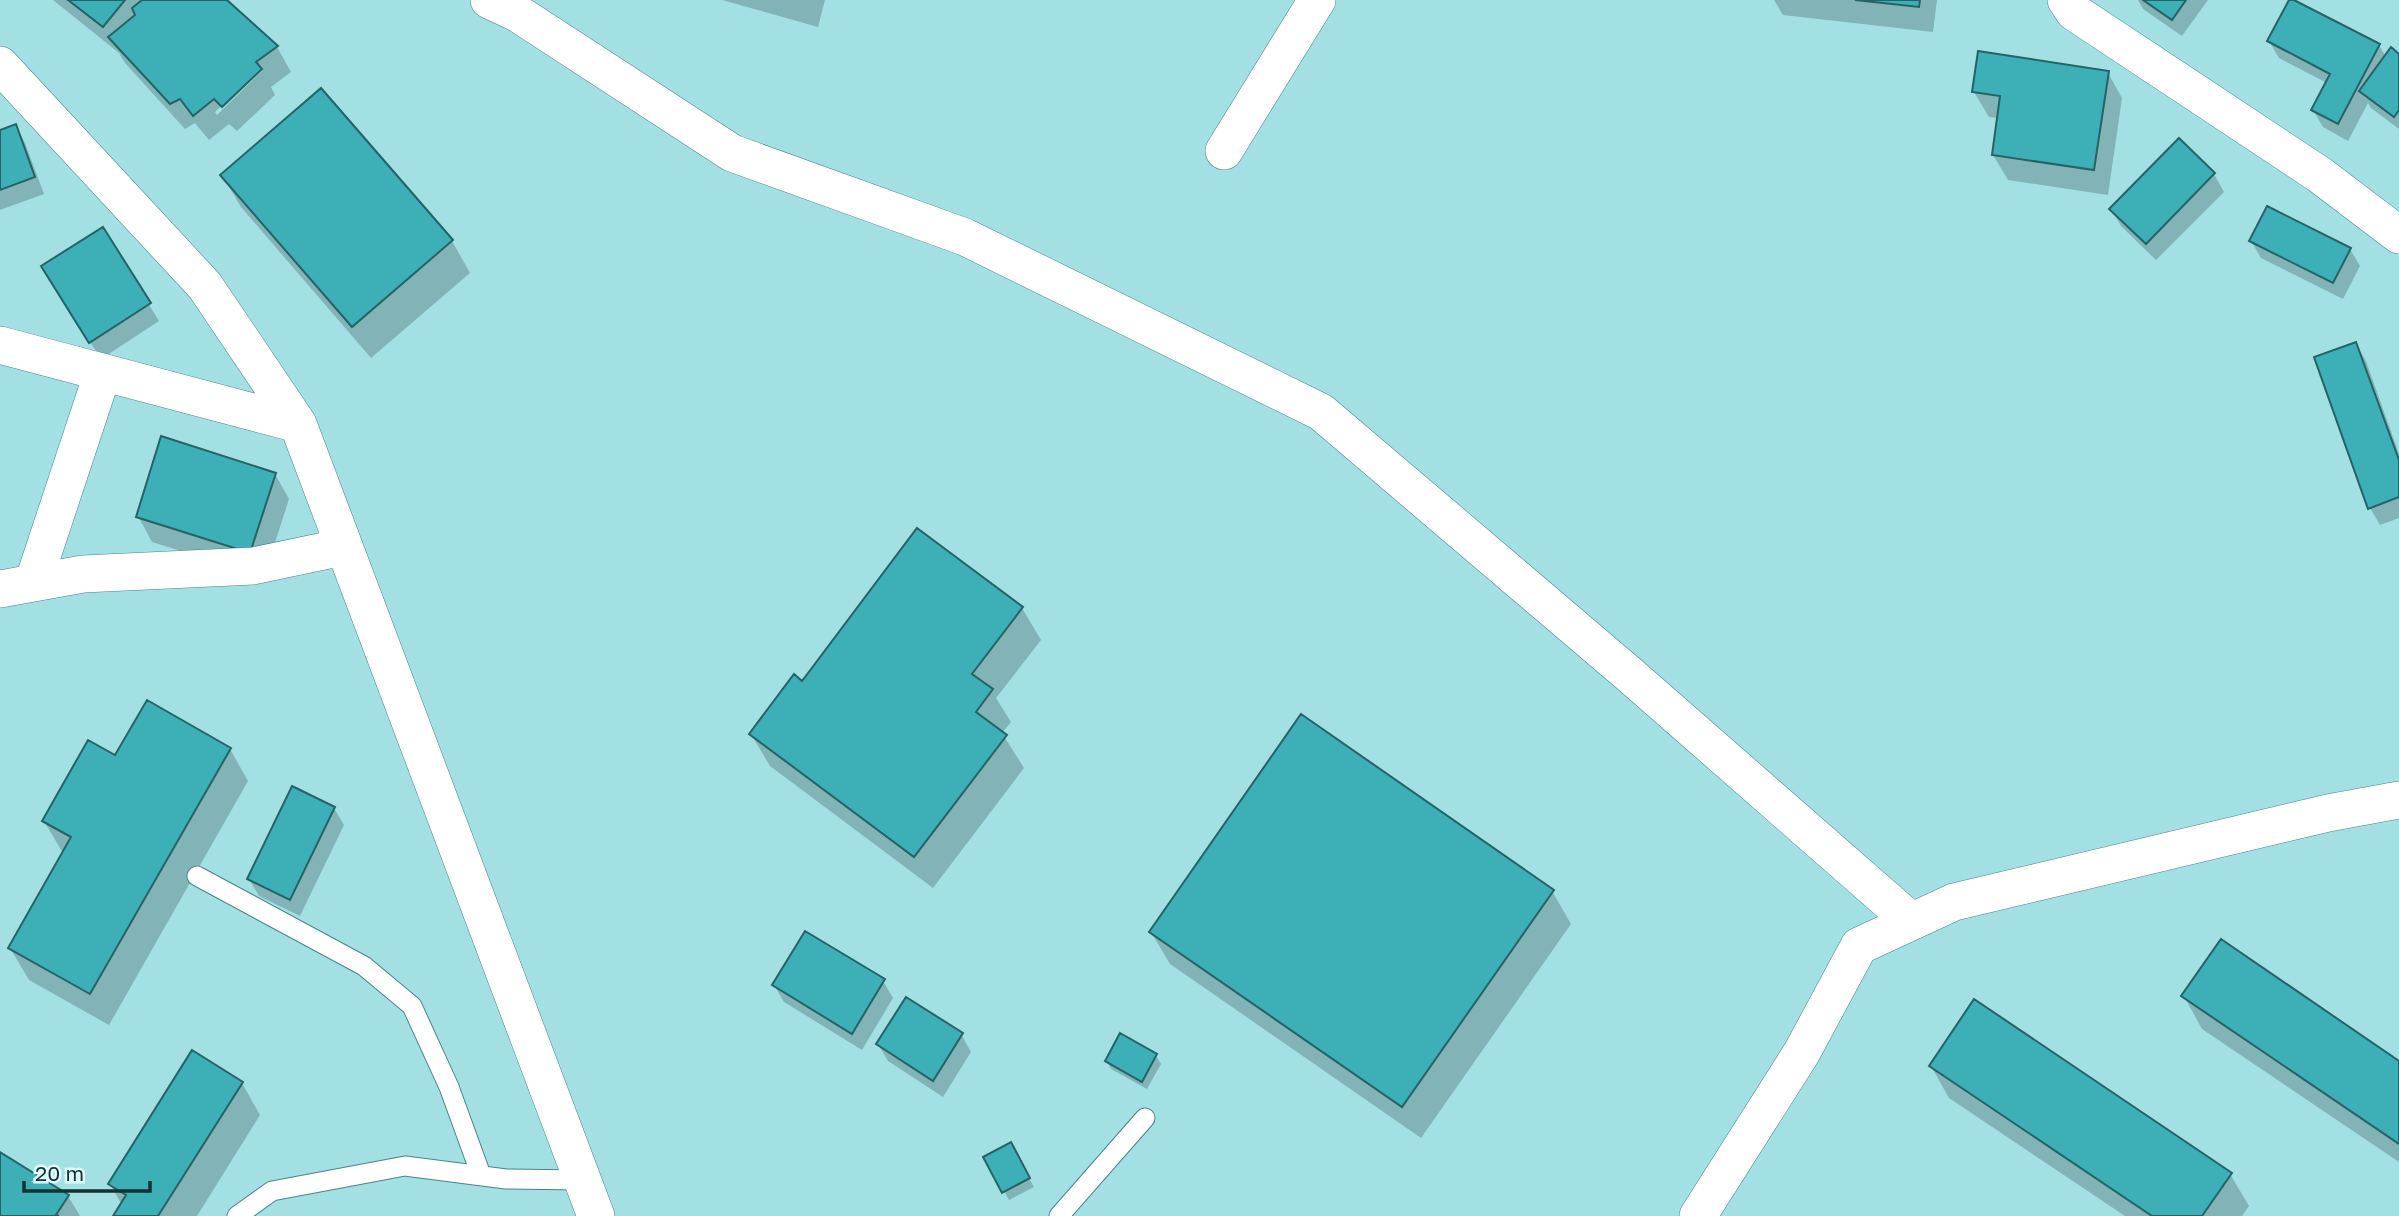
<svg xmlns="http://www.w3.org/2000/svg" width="2399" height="1216" font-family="'Golos Text',sans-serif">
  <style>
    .shadow { fill: #0003; fill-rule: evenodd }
    .building { fill: #3dafb6; stroke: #256367; stroke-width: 2 }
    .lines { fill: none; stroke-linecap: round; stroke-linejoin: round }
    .service-casing { stroke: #4a8589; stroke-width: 21 }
    .minor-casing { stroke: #4a8589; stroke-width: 38 }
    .service { stroke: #fff; stroke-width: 19 }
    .minor { stroke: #fff; stroke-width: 37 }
  </style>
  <rect width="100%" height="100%" fill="#a3e0e4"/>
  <!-- shadow -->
  <path class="shadow" d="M53,0H224L277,47L291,72L271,87L275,95L237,131L229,124L209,140L195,123L185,129L125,63L119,53ZM262,66V71L217,115L215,112Z
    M722,0H825L818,27Z
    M1774,0H1937L1933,32L1783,15Z
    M2138,0H2208L2182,36L2143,9Z
    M2269,41L2379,45L2386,57L2399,56V129L2371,108L2368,103L2348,141L2323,127L2313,110L2327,83L2279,58Z
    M2108,73L2122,98L2108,195L2008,180L1993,155L1999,118L1989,117L1974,92Z
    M16,126L25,143L44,194L0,210V132Z
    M2179,140L2214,174L2224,192L2156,260L2121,226L2111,209Z
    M222,175L452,241L470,273L371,358L241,207Z
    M103,230L159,321L101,359L53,284Z
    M2251,241L2350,249L2360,266L2343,299L2261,258Z
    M2356,344L2366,361L2399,454V518L2380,525L2370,508Z
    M275,474L289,499L264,577L152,542L138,516Z
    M1022,608L1041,640L996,698L1011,722L1002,733L1024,768L933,888L770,766L751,734L802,683Z
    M230,749L248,781L109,1025L29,980L10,948L63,853L44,821L115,758Z
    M334,808L344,825L300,916L259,896L249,879Z
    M1552,891L1571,924L1421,1138L1170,964L1151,932Z
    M883,981L893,998L862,1050L784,1002L774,985Z
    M2184,996L2399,1063V1162L2202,1029Z
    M961,1034L971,1052L943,1097L888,1061L878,1044Z
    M1156,1056L1161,1064L1147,1089L1111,1069L1107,1061Z
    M1931,1066L2230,1174L2249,1206L2242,1216H2125L1949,1098Z
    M242,1083L260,1115L197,1216H116L122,1205L110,1184Z
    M1010,1145L1034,1187L1009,1200L986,1158Z
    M0,1154L68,1196L80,1216H0Z"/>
  <!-- building -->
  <path class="building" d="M68,0H125L103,27Z
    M142,0H227L278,46L256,62L262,69L222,107L214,99L193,116L180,99L170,104L108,37L135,15L132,8Z
    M1855,0H1920L1919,7Z
    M2143,0H2186L2172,20Z
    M2289,0H2294L2380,44L2338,124L2311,110L2330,74L2267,41Z
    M2391,47L2399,54V110L2394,117L2359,91Z
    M1978,51L2109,71L2094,170L1992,155L2000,96L1972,92Z
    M321,88L453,240L352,327L220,175Z
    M16,124L35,177L0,190V130Z
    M2179,138L2215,173L2146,244L2109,209Z
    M2267,206L2351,248L2333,283L2249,241Z
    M103,227L151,303L89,343L41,266Z
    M2356,342L2399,460V497L2368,509L2314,357Z
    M161,436L276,473L250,553L136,517Z
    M917,528L1023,607L972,674L993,689L976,712L1007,735L914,857L749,734L794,674L802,681Z
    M147,700L231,748L90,994L8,948L71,837L42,821L88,740L115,755Z
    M1301,714L1554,890L1402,1107L1149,932Z
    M292,786L335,807L290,900L247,879Z
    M805,931L885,979L852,1034L772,985Z
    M2221,939L2399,1061V1144L2181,996Z
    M906,997L963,1033L933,1081L876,1044Z
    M1974,999L2232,1173L2202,1216H2152L1929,1066Z
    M1120,1033L1157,1054L1142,1082L1105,1061Z
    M192,1050L243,1082L158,1216H113L126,1195L108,1184Z
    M1011,1142L1030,1178L1002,1193L983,1157Z
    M0,1152L69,1195L56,1215L59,1216H0Z"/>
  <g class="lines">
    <defs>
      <path id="service" d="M197,876L364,966L412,1006L449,1087L481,1175
        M237,1216L272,1191L405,1166L506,1179L582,1180
        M1059,1216L1145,1118"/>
      <path id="minor" d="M489,0L517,13L732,153L965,237L1321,412L1630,675L1911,921
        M2066,0L2074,12L2320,175L2399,235
        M0,65L205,286L298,424L596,1216
        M1224,151L1317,0
        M0,345L298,424
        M33,583L103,372
        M0,589L83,574L253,566L343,547
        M1698,1216L1802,1052L1859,946L1954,902L2328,813L2399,800"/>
    </defs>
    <!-- service casing -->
    <use href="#service" class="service-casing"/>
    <!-- minor casing -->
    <use href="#minor" class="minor-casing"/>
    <!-- service -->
    <use href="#service" class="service"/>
    <!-- minor -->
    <use href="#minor" class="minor"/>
  </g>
  <!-- scale -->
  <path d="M24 1181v10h126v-10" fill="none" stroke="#173032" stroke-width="3.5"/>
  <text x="35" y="1181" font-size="21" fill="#173032" stroke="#ddfbfd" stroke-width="5" paint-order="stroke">20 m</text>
</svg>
